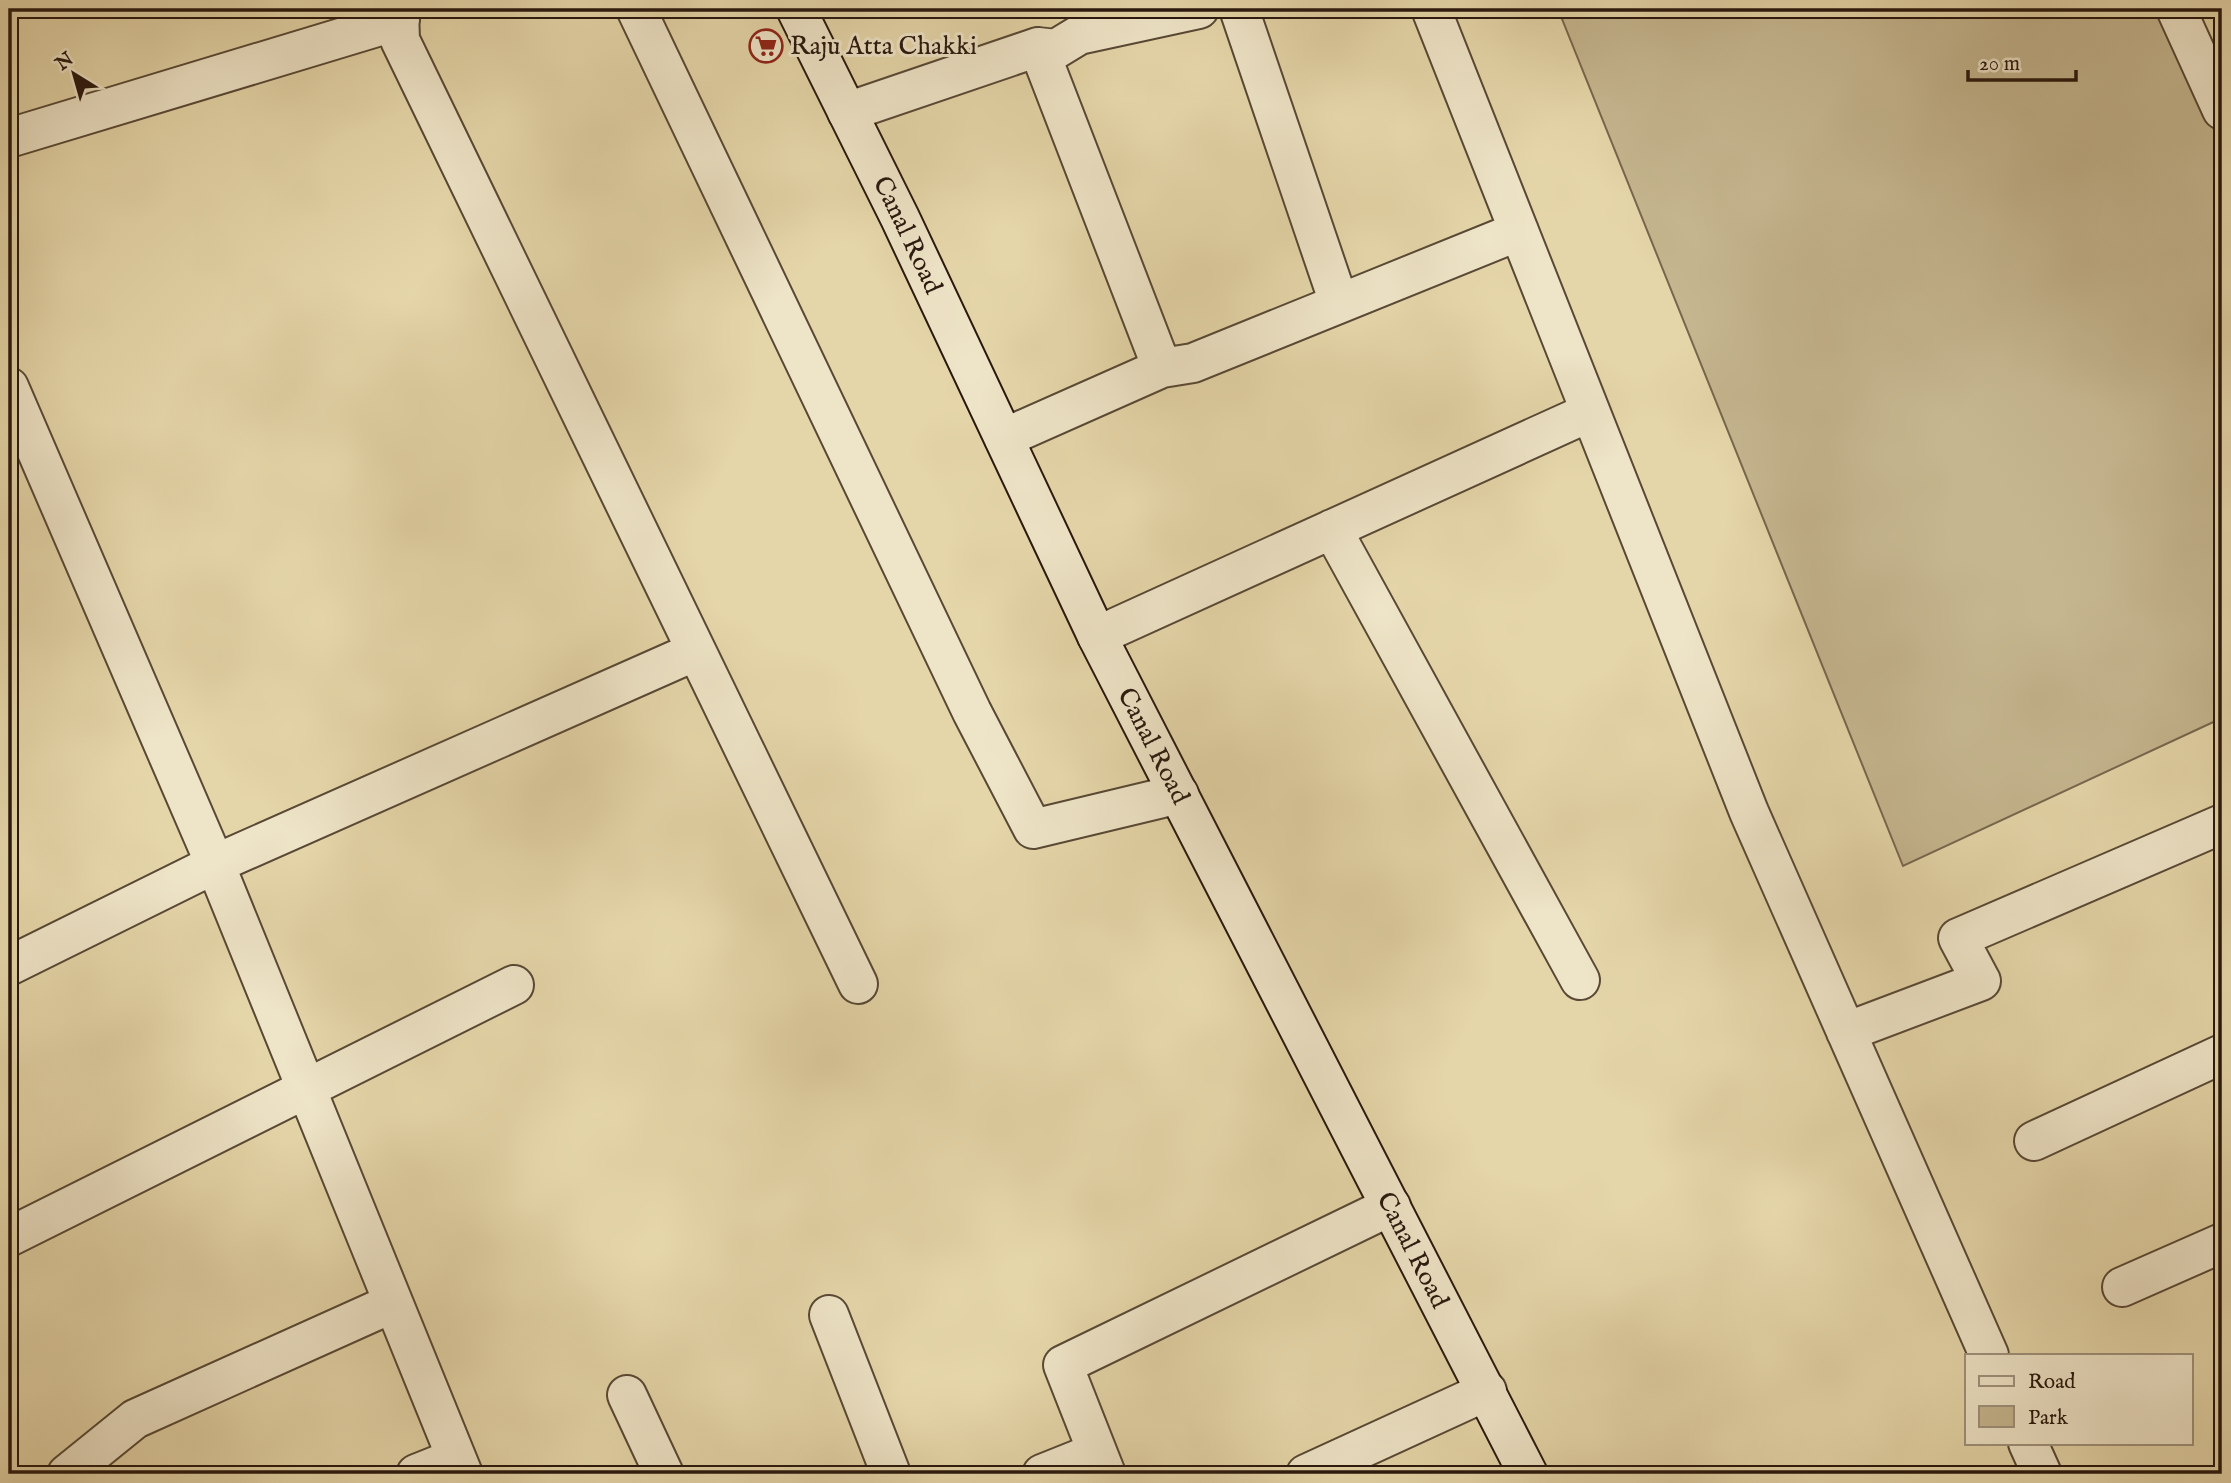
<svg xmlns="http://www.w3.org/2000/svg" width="2231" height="1483" font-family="'IM FELL English',serif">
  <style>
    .green { fill: #c5b68f; stroke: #77674e; stroke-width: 2 }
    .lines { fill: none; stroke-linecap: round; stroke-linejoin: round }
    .street-casing { stroke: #584835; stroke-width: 42 }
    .secondary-casing { stroke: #29180e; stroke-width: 42 }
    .street { stroke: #eee4c7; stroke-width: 38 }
    .secondary { stroke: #eee4c7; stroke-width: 38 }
    .labels { text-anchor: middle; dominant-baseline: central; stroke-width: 6; stroke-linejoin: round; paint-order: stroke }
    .poi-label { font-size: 26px; fill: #29180e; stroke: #eee4c7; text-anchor: start }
    .street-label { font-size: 26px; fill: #29180e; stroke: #eee4c7 }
  </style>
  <rect width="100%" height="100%" fill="#e5d6a9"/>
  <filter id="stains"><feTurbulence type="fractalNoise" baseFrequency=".00286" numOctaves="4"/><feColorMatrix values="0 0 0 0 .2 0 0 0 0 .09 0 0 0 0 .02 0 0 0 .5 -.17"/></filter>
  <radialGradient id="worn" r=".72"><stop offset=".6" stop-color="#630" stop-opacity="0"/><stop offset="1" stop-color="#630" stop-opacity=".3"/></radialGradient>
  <!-- green -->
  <path class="green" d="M1558,9H2165L2222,128V718L1903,866Z"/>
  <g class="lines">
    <defs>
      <path id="street" d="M399,9L400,40L858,984
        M636,9L972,712L1033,829L1179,794
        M1239,9L1339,303
        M1431,9L1749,812L1989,1355
        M2176,9L2222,110
        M1038,47L1162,368
        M847,112L1038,47L1056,49L1079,35L1199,9
        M9,138L400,20
        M9,387L215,864L463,1474
        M1004,438L1162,368L1193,363L1519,231
        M1332,529L1580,980
        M1097,636L1590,412
        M9,966L215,864L696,651
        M1846,1032L1981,981L1958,938L2222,824
        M2034,1141L2222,1054
        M9,1237L514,985
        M2122,1287L2222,1243
        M829,1315L891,1474
        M627,1395L664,1474
        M2028,1443L2042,1474
        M67,1474L135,1419L393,1303
        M416,1474L456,1458
        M1042,1474L1097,1452
        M1106,1474L1063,1365L1391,1206
        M1306,1474L1487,1391"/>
      <g id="secondary">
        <path id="s1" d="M796,9L900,218L1097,636L1528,1474"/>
      </g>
    </defs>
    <!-- street casing -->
    <use href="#street" class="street-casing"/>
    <!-- secondary casing -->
    <use href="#secondary" class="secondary-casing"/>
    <!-- street -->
    <use href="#street" class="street"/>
    <!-- secondary -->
    <use href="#secondary" class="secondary"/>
  </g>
  <!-- icons -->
  <defs>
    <symbol id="supermarket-ring" viewBox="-11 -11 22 22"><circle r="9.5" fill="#eee4c7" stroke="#8f2418" stroke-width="1.5"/><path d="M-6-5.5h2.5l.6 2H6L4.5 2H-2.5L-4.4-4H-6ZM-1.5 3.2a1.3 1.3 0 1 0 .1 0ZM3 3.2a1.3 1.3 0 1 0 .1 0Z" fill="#8f2418"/></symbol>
  </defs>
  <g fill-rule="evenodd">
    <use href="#supermarket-ring" x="747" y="27" width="38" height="38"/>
  </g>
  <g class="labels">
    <!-- poi labels -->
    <g class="poi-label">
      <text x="790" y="46">Raju Atta Chakki</text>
    </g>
    <!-- street labels -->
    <g class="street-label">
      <text stroke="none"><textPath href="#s1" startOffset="252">Canal Road</textPath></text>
      <text stroke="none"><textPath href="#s1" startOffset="819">Canal Road</textPath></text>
      <text stroke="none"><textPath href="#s1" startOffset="1386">Canal Road</textPath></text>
    </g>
  </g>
  <!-- margin -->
  <rect width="2231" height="1483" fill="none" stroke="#e5d6a9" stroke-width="35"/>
  <rect x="10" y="10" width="2210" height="1462" fill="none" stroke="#29180e" stroke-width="3.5"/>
  <rect x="18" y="18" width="2196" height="1448" fill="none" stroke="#29180e" stroke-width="2"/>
  <!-- legend -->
  <rect x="1965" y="1354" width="228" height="91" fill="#eee4c7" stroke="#9f927d" stroke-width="2"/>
  <rect x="1979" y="1376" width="35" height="10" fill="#eee4c7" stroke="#9f927d" stroke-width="2"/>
  <text x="2028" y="1388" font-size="21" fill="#29180e">Road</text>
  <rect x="1979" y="1406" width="35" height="21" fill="#c5b68f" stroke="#9f927d" stroke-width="2"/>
  <text x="2028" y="1424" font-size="21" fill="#29180e">Park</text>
  <!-- north arrow -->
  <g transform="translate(74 74) rotate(323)" stroke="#eee4c7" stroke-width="5" paint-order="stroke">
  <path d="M0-5L12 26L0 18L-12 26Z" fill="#29180e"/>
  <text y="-10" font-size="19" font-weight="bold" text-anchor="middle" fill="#29180e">N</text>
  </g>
  <!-- scale -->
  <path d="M1968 70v10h108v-10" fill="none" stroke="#29180e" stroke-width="3.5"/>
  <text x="1979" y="70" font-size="21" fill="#29180e" stroke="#eee4c7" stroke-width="5" paint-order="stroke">20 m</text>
  <rect width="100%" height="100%" filter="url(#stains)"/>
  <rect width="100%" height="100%" fill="url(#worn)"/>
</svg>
